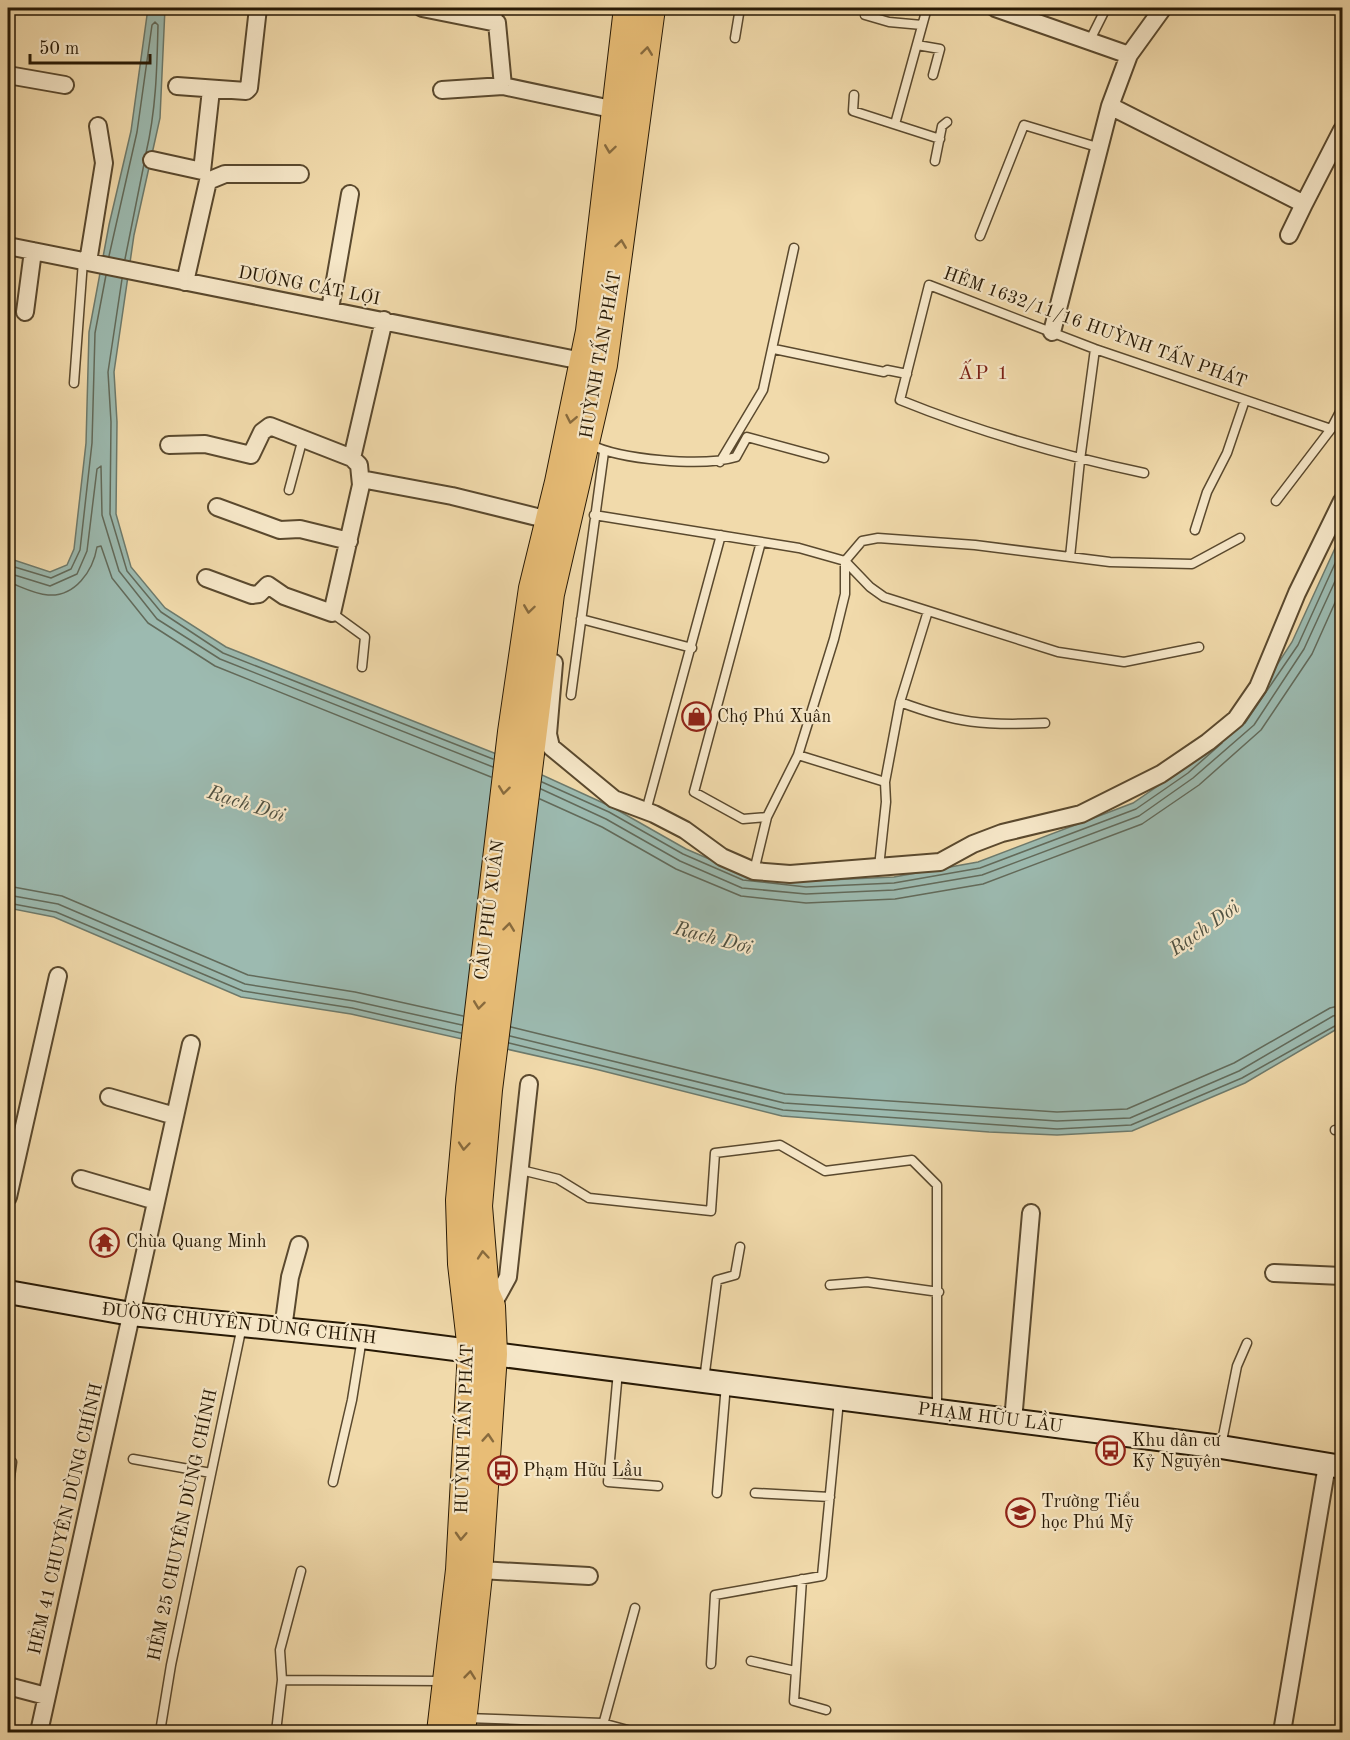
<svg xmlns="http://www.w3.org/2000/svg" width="1350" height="1740" font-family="'Old Standard TT',serif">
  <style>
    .water { fill: #9cbab0; stroke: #6d7a6c; stroke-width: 1.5 }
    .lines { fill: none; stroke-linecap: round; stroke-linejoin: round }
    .shore { stroke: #626a5a; stroke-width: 1.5 }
    .lane-casing { stroke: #5a492e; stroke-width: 11 }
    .street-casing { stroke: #5a492e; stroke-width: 20 }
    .secondary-casing { stroke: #271905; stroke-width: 26 }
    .primary-casing { stroke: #271905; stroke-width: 28 }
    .lane { stroke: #f6e7c8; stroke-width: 8 }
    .street { stroke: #f6e7c8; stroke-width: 16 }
    .secondary { stroke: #f6e7c8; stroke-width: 22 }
    .primary { stroke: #e8bd76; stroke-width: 26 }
    .oneway { stroke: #886b3e }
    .labels { text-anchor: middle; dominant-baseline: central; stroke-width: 4.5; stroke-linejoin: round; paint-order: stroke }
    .street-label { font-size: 18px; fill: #271905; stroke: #f6e7c8 }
    .poi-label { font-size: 18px; fill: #271905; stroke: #f6e7c8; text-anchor: start }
    .neighbourhood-label { font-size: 20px; letter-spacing: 1.5px; fill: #7a1f14; stroke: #f6e7c8 }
    .water-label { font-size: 20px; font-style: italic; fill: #505141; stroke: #f6e7c8 }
  </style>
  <rect width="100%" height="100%" fill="#f1daab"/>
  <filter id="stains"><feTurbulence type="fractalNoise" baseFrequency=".00333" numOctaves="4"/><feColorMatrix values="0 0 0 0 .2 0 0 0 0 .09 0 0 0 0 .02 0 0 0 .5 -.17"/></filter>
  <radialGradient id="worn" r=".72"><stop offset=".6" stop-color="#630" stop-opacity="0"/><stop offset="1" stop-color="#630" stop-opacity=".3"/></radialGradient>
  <!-- water -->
  <path class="water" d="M148,8H165L160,118L134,235L114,372L117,422L116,514L131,567L165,608L226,647L494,753L612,807L686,849L744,874L806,881L894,877L978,862L1133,803L1184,768L1243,717L1292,642L1342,533V1026L1245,1083L1132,1131L1057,1135L989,1132L782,1116L595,1069L351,1014L241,997L54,917L8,908V558L50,572L67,565L74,549L86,443L89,332L109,225L131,131Z"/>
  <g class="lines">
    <!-- shore -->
    <path class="shore" d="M109,256L137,132L152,25L155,22L158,25C157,69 156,110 146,153
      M125,259L144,164
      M122,279L108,372L111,422L110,514L127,571L161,612L223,653L493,759
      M8,565L51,578L71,569L80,550L92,443L95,333L106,275
      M8,573L50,586L77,574L87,551L97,469L101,466L102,515L119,571L157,619L220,659L493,767
      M8,582C20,586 34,594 48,595C75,597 93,571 97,547L101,546L112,578L148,623L215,666L491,777
      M1245,723L1298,645L1342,548
      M542,782L609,812L683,854L743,880L806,887L894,883L980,868L1136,809L1188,773L1222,743
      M541,789L606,819L680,861L742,888L806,894L894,890L982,875L1139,816L1193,778L1254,725L1304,649L1342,566
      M540,799L602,827L676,869L741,896L806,903L895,899L983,884L1142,824L1199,785L1261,730L1312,654L1342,587
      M8,886L62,896L248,975L355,992L463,1016
      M8,895L58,904L245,984L354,1001L462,1025
      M8,903L56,912L243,991L352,1008L461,1033
      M511,1027L785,1094L1057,1112L1127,1109L1234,1063L1330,1008L1342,1005
      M510,1036L784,1103L1057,1121L1130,1118L1239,1071L1333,1016L1342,1014
      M509,1043L783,1110L1057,1129L1131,1125L1242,1078L1342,1022"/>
    <defs>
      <path id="lane" d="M865,15L889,22L922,25
        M497,23L498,8
        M735,38L740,8
        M1089,42L1106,8
        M917,45L940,49L933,75
        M854,95L853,111L940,139
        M895,124L927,8
        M935,161L942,126L947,122
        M980,236L1024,125L1097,147
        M774,349L884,372L887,370L907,374
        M74,383L83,261
        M589,444C620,460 703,467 736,457L747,437L824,458
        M720,462L763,390L794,248
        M1144,473C1060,455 979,432 900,400L929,285L1095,349L1331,429
        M289,490L303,438
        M1276,501L1331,429L1342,408
        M594,515L799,548L845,561L870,587L884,597L1058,652L1124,662L1199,647
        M1195,530L1207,492L1227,453L1245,400
        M761,542L694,792L743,819L767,817L798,755L834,639L845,594V561L862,541L878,538L975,545L1110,562L1192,564L1240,538
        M1070,557L1080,460L1095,349
        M332,613L365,637L362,667
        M581,619L692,648
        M571,695L604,452
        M900,702C956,723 985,726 1045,723
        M798,755L885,782L900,702L928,611
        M646,811L721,535
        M879,867L886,802L885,782
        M754,871L767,817
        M1335,1130H1342
        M521,1170L558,1179L589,1198L711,1211L715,1153L780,1145L825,1171L912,1160L937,1185V1410
        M830,1285L867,1282L939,1292
        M618,1371L608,1482L658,1486
        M704,1380L717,1280L735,1275L740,1247
        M1221,1446L1237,1366L1247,1343
        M133,1459L211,1473
        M333,1482L352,1400L362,1338
        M8,1492L12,1462
        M717,1493L726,1384
        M755,1493L830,1497
        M802,1579L794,1701L826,1710
        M751,1661L795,1671
        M711,1664L715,1595L822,1576L839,1400
        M282,1680L442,1681
        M466,1718L602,1723L635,1732
        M160,1732L171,1665L242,1326
        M276,1732L282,1680L280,1650L301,1571
        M601,1732L635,1608"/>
      <path id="street" d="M422,8L497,23L503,86L616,110
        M995,8L1129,55
        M8,75L65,85
        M177,86L246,91L249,88L258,8
        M442,90L503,86
        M1110,106L1304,204L1342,130
        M152,160L202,171L211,90
        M1289,235L1304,204
        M8,246L592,363
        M88,262L104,163L98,126
        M185,282L208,181L225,174H300
        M330,309L350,194
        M25,312L33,251
        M1052,332L1110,106L1129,55L1163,8
        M169,445L205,444L251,455L262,432L270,426L352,458
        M361,479L452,496L549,520
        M217,507L280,530L300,529L349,541
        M206,578L252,595L259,594L268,585L284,596L332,613L361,485L359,465L352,458L384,320
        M554,663L548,734L551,747L614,799L654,814L685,830L722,857L754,871L790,874L940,862L973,844L1002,833L1081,814L1161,774L1208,742L1236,719L1258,687L1297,593L1342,501
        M109,1097L175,1116
        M81,1179L156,1201
        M8,1197L58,976
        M1274,1273L1342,1276
        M492,1306L508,1277L529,1084
        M283,1329L290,1277L299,1245
        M1013,1421L1031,1213
        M480,1570L589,1576
        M8,1686L46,1696
        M39,1732L191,1044
        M1282,1732L1327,1465"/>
      <path id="secondary" d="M8,1292L131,1314L362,1337L704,1381L1221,1447L1342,1467"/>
      <path id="primary" d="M440,1732L459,1570L471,1351L461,1264L459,1200L469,1088L511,732L532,588L558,482L589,331L627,8
        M462,1732L479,1575L494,1354L492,1306L486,1292L479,1206L489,1090L551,594L604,365L652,8"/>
    </defs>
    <!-- lane casing -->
    <use href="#lane" class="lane-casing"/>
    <!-- street casing -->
    <use href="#street" class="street-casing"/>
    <!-- secondary casing -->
    <use href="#secondary" class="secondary-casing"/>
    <!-- primary casing -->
    <use href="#primary" class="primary-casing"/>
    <!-- lane -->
    <use href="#lane" class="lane"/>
    <!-- street -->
    <use href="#street" class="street"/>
    <!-- secondary -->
    <use href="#secondary" class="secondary"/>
    <!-- primary -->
    <use href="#primary" class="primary"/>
  </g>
  <!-- one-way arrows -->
  <defs><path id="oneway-chevron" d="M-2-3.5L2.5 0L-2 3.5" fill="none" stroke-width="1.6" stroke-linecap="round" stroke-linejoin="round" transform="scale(1.5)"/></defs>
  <g class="oneway">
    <use href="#oneway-chevron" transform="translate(647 51) rotate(-83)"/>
    <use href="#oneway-chevron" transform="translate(610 149) rotate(98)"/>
    <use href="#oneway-chevron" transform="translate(621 244) rotate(-82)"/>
    <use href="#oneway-chevron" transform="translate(571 419) rotate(101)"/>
    <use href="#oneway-chevron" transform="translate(529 609) rotate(98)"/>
    <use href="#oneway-chevron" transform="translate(504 790) rotate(97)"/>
    <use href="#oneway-chevron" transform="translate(509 927) rotate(-83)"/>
    <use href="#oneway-chevron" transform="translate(479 1005) rotate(97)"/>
    <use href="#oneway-chevron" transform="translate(464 1146) rotate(95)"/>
    <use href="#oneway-chevron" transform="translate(483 1255) rotate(-95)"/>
    <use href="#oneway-chevron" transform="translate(488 1438) rotate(-86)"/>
    <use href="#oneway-chevron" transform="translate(461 1536) rotate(93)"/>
    <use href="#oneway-chevron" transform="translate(470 1675) rotate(-84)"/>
  </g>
  <!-- icons -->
  <defs>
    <symbol id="shop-ring" viewBox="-11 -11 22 22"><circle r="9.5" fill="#f6e7c8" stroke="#8f2418" stroke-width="1.5"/><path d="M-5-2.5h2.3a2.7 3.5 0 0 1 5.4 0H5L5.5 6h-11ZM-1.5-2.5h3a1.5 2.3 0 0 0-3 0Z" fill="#8f2418"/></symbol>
    <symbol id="temple-ring" viewBox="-11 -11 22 22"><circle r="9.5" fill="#f6e7c8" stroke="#8f2418" stroke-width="1.5"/><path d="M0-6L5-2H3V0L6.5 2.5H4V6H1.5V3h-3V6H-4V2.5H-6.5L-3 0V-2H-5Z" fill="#8f2418"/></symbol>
    <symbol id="bus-ring" viewBox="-11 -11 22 22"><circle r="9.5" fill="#f6e7c8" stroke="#8f2418" stroke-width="1.5"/><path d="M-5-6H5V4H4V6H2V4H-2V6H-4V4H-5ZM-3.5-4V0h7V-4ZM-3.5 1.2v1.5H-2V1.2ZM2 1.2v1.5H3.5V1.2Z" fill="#8f2418"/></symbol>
    <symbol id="school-ring" viewBox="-11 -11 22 22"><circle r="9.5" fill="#f6e7c8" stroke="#8f2418" stroke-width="1.5"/><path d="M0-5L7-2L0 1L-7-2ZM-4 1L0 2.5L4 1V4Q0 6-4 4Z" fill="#8f2418"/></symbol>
  </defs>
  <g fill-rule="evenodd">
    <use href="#shop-ring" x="680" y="700" width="33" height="33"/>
    <use href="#temple-ring" x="88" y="1226" width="33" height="33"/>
    <use href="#bus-ring" x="1094" y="1434" width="33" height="33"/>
    <use href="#bus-ring" x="486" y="1454" width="33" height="33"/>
    <use href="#school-ring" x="1004" y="1496" width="33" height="33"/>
  </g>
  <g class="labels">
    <!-- street labels -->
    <g class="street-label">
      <text transform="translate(309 286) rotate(11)">DƯƠNG CÁT LỢI</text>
      <text transform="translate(1095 328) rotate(20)">HẺM 1632/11/16 HUỲNH TẤN PHÁT</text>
      <text transform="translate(601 355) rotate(-80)">HUỲNH TẤN PHÁT</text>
      <text transform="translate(490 910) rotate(-83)">CẦU PHÚ XUÂN</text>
      <text transform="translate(239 1324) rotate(6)">ĐƯỜNG CHUYÊN DÙNG CHÍNH</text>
      <text transform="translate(990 1418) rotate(7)">PHẠM HỮU LẦU</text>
      <text transform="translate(465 1429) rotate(-88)">HUỲNH TẤN PHÁT</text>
      <text transform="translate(66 1519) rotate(-77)">HẺM 41 CHUYÊN DÙNG CHÍNH</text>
      <text transform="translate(183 1525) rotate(-78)">HẺM 25 CHUYÊN DÙNG CHÍNH</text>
    </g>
    <!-- poi labels -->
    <g class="poi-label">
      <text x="717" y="717">Chợ Phú Xuân</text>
      <text x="126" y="1242">Chùa Quang Minh</text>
      <text x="1132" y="1441">Khu dân cư<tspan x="1132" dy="21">Kỷ Nguyên</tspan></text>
      <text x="523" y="1471">Phạm Hữu Lầu</text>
      <text x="1041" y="1502">Trường Tiểu<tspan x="1041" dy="21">học Phú Mỹ</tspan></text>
    </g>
    <!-- neighbourhood labels -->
    <g class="neighbourhood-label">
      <text x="984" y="374">ẤP 1</text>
    </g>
    <!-- water labels -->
    <g class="water-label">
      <text transform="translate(246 805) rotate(18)">Rạch Dơi</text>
      <text transform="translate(1205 929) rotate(-35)">Rạch Dơi</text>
      <text transform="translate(713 939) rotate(15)">Rạch Dơi</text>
    </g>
  </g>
  <!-- margin -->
  <rect width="1350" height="1740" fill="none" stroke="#f1daab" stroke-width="30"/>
  <rect x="9" y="9" width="1332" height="1722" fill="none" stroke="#271905" stroke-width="3"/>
  <rect x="15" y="15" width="1320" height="1710" fill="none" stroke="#271905" stroke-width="1.5"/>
  <!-- scale -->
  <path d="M30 54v9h120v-9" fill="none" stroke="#271905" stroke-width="3"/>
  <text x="39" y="54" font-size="18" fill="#271905" stroke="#f6e7c8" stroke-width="4.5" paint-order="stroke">50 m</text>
  <rect width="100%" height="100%" filter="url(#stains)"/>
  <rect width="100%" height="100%" fill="url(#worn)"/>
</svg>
